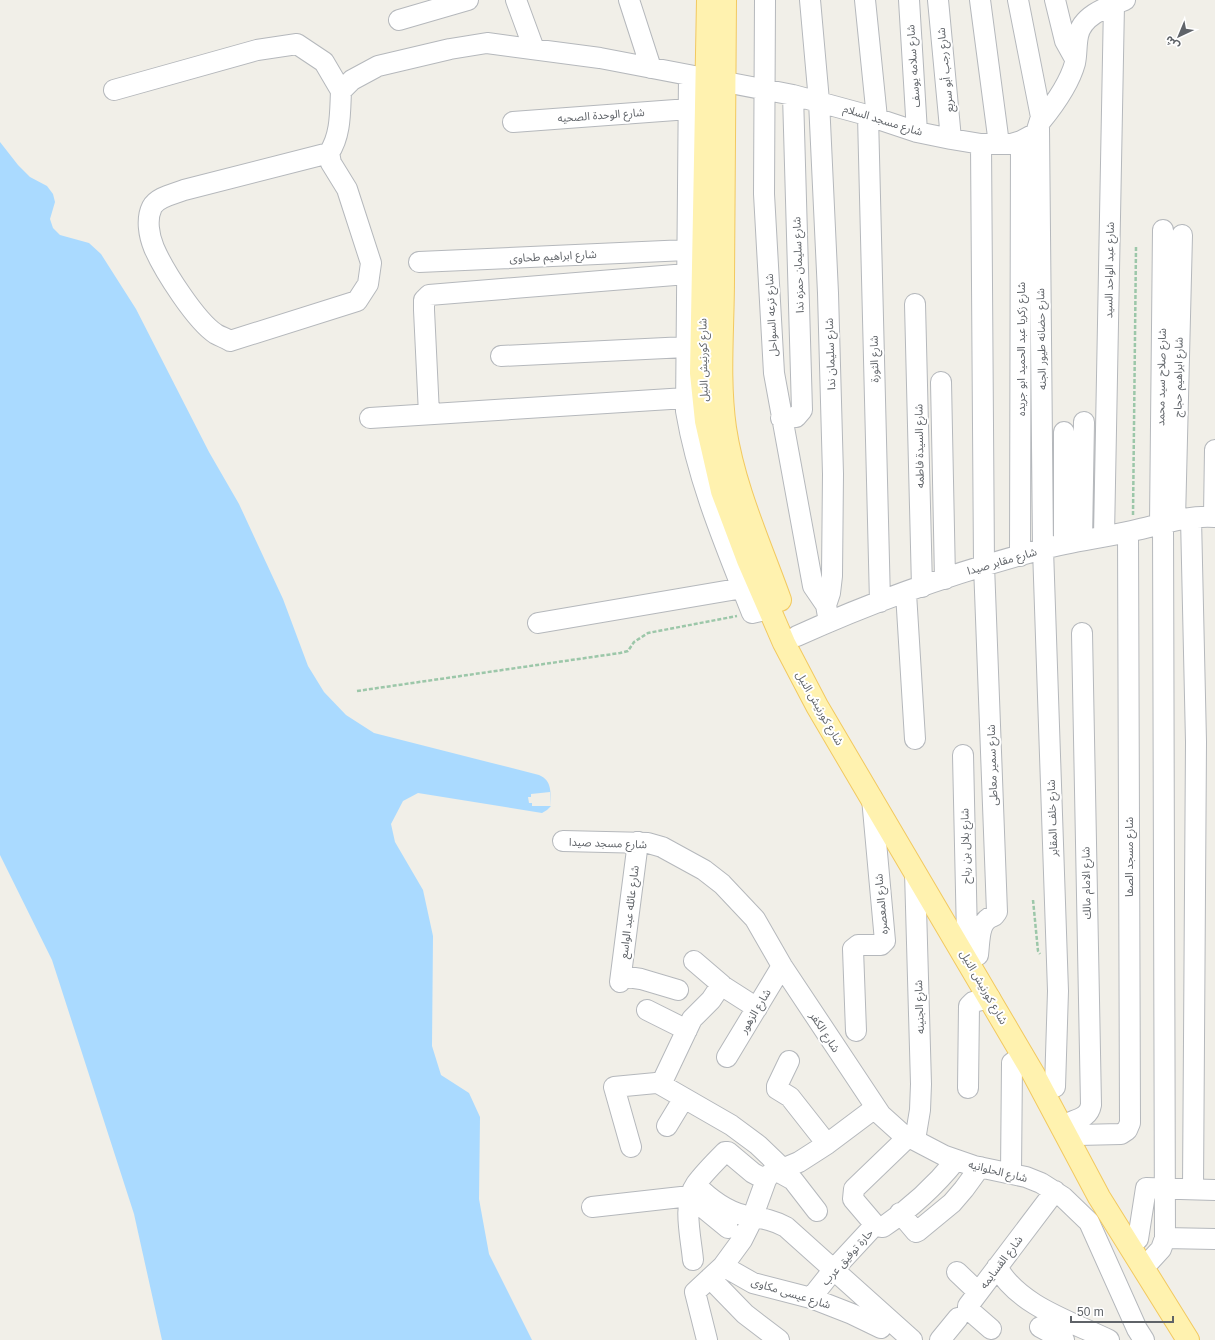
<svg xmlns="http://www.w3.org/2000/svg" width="1215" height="1340" font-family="Helvetica,'Noto Sans Arabic',sans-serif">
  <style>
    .water { fill: #aadaff }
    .pier { fill: #f1efe8 }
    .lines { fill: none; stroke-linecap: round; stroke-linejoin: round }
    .minor-casing { stroke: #b5b8bc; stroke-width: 22 }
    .major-casing { stroke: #f2c960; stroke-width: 24 }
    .path { stroke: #9cc7a9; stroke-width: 2.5; stroke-dasharray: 4 2; stroke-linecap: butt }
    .minor { stroke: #fff; stroke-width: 20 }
    .major { stroke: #fff2af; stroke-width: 22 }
    .labels { text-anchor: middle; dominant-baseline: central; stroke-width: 4; stroke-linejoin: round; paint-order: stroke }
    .street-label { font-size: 11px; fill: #5f6368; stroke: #fff }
  </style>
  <rect width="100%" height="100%" fill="#f1efe8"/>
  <!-- water -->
  <path class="water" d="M0,142L18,165L30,177L47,186L53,194L55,202L50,219L53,228L60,235L89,243L101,254L136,309L209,452L239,504L283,599L308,666L324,692L346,715L374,733L539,775C553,781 550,793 551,806L547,810L542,813L418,793L403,801L391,824L395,842L423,890L433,936L432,1046L441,1075L469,1093L480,1117L479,1199L489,1254L532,1340H162L134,1214L52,960L0,855Z"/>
  <!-- pier -->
  <path class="pier" d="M550,792L551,806H532V803H529L528,797H531V794Z"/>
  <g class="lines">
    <defs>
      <path id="minor" d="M516,0L534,49
        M629,0L651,68
        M765,0L764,194L774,373L813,586L826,605L829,622
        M810,0L819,101L828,293L833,474L832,576L830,593L826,605
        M865,0L877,118
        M909,0L917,132
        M938,0L951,139
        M980,0L999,144
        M1055,0L1065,41L1075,59
        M399,20L468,0
        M689,76L686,411C698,482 726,547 752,613L769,609
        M114,90L257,50L297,44L324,62L341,91
        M868,116L880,602
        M1041,121C1054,105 1069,85 1075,63C1077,54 1076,45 1078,36C1082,15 1107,7 1125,0
        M513,122L689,109
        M1039,128L1043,549L1058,991L1055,1087
        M329,153L331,163L347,189L371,263L368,284L357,301L230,341C226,338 221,337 216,334C196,321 164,271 154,248C149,236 146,219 152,207C157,197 174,194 184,190L329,153C341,135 340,112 341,91L352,80L378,66L450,49L487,43L600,58L793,95L863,114L917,132L951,139L981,144H1011L1021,141L1036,133L1041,117L1018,0
        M419,262L687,250
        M915,304L922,587
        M501,356L686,347
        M941,382L945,579
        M429,414L424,310V300L429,295L687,274
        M370,418L686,398
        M781,418L796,417L802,410L793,95
        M1064,432V544
        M1214,516L1215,450
        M1191,518L1196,742L1193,1189
        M1175,520L1182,235
        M1160,524L1163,230
        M1104,536L1114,4
        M1082,540L1084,422
        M1020,556L1021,141
        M906,593L915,739
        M538,623L743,588
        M797,636C876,600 959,571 1043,549C1072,541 1102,538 1132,531C1160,525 1186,515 1215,517
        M963,755L967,936
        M563,841L648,843L662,847L704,870L722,884L755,919L782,966L881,1115L901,1133L945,1156L974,1166L1026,1177L1041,1183L1063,1197L1089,1222L1137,1329L1144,1340
        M978,955C980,940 978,920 994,916L997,912L984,565L981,144
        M694,961L722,985
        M621,976L641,979L678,990
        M620,982L638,842
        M647,1010L687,1030
        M856,1031L853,949L858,945H881L885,941L872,798
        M727,1057L782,966
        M789,1061L777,1086V1089L790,1097L827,1144
        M658,1083L731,1125L758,1145L782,1168
        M968,1088L969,1006L973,1002L990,998
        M1071,1122C1081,1118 1089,1116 1091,1105L1082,633
        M667,1126L684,1098
        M1078,1135L1121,1134L1127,1130L1130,1123L1128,532
        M915,1140L920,1110L921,1084L915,872
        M631,1147L614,1087L656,1083L663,1080L692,1019L711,1000L721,985L757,1008
        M775,1170L793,1180L817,1211
        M1011,1173L1012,1063L1023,1055
        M696,1185C709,1198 724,1210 743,1215C759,1218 772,1219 786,1227L912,1340
        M695,1201L728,1228
        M592,1207L690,1196
        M900,1213L916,1232L918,1231L952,1203L964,1189L980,1167
        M876,1226L853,1199L854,1189L908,1137
        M1165,1238L1215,1239
        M1138,1239L1146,1188L1215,1190
        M693,1260C691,1237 682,1204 696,1184C704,1173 715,1162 725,1152H728L753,1173L766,1180
        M1150,1261L1161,1249L1165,1238L1163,523
        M723,1266L753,1283L811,1298L852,1314L881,1328
        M997,1267C1019,1306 1070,1321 1109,1340
        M957,1272L978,1292
        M710,1278L745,1314L779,1340
        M811,1298L834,1269L872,1228L876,1226L883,1227C911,1208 935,1186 956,1160
        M1040,1327L1064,1340
        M991,1329L968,1309V1306L1055,1191
        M707,1340L695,1292L723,1266L742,1240L750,1224L766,1180L770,1174L799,1162L827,1144L875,1108
        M940,1340L958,1318"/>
      <path id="major" d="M708,0L701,373L706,421L722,491L748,560L784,643L817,706L1033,1073L1099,1197L1188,1340
        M725,0C724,93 724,186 723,279C723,329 718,378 725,428C734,488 760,544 780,600"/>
    </defs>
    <!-- minor casing -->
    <use href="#minor" class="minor-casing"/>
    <!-- major casing -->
    <use href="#major" class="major-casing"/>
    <!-- path -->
    <path class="path" d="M1133,515L1136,247
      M357,691L620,653L628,651L634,642L648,633L737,616
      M1033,900L1038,951L1040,954"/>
    <!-- minor -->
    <use href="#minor" class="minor"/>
    <!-- major -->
    <use href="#major" class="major"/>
  </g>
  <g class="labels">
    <!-- street labels -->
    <g class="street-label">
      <text transform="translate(913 66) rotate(-94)">شارع سلامه يوسف</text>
      <text transform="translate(945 70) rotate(-96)">شارع رجب أبو سريع</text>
      <text transform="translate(601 115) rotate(-4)">شارع الوحدة الصحيه</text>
      <text transform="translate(883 120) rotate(17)">شارع مسجد السلام</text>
      <text transform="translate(553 256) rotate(-3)">شارع ابراهيم طحاوى</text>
      <text transform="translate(798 265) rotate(-92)">شارع سليمان حمزه ندا</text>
      <text transform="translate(1109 270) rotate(-89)">شارع عبد الواحد السيد</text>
      <text transform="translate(771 315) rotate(-93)">شارع ترعه السواحل</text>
      <text transform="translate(1041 339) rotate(-91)">شارع حضانه طيور الجنه</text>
      <text transform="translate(1021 349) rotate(-90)">شارع زكريا عبد الحميد ابو جريده</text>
      <text transform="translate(830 354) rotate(-92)">شارع سليمان ندا</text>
      <text transform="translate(874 359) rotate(-91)">شارع الثورة</text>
      <text transform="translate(703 360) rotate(-91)">شارع كورنيش النيل</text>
      <text transform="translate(1161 377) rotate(-89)">شارع صلاح سيد محمد</text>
      <text transform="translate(1178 377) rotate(-89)">شارع ابراهيم حجاج</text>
      <text transform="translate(919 446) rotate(-91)">شارع السيدة فاطمه</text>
      <text transform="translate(1002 561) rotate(-16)">شارع مقابر صيدا</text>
      <text transform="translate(820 708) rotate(60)">شارع كورنيش النيل</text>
      <text transform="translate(992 765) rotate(-92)">شارع سمير معاطى</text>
      <text transform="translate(1052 818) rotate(-92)">شارع خلف المقابر</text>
      <text transform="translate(608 843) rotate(2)">شارع مسجد صيدا</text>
      <text transform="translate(965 846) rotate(-91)">شارع بلال بن رباح</text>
      <text transform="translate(1129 857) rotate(-90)">شارع مسجد الصفا</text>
      <text transform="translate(1086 883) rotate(-91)">شارع الامام مالك</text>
      <text transform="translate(881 904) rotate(-95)">شارع المعصره</text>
      <text transform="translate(629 912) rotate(-83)">شارع عائله عبد الواسع</text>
      <text transform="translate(984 987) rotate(60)">شارع كورنيش النيل</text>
      <text transform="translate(919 1007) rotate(-92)">شارع الجنينه</text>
      <text transform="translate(755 1011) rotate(-59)">شارع الزهور</text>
      <text transform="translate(825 1032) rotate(57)">شارع الكفر</text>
      <text transform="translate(998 1171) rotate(14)">شارع الحلوانيه</text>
      <text transform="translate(847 1257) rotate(-48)">حارة توفيق عرب</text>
      <text transform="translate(1001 1262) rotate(-53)">شارع القسايمه</text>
      <text transform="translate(791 1293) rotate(17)">شارع عيسى مكاوى</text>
    </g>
  </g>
  <!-- north arrow -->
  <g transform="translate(1179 36) rotate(224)" stroke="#ffffff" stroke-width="3" paint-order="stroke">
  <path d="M0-3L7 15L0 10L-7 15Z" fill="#5f6368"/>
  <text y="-6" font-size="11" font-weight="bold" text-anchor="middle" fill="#5f6368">ش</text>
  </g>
  <!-- scale -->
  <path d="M1071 1316v6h102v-6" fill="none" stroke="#5f6368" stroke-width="2"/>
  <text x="1077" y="1316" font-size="12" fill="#5f6368" stroke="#ffffff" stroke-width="3" paint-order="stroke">50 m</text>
</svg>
